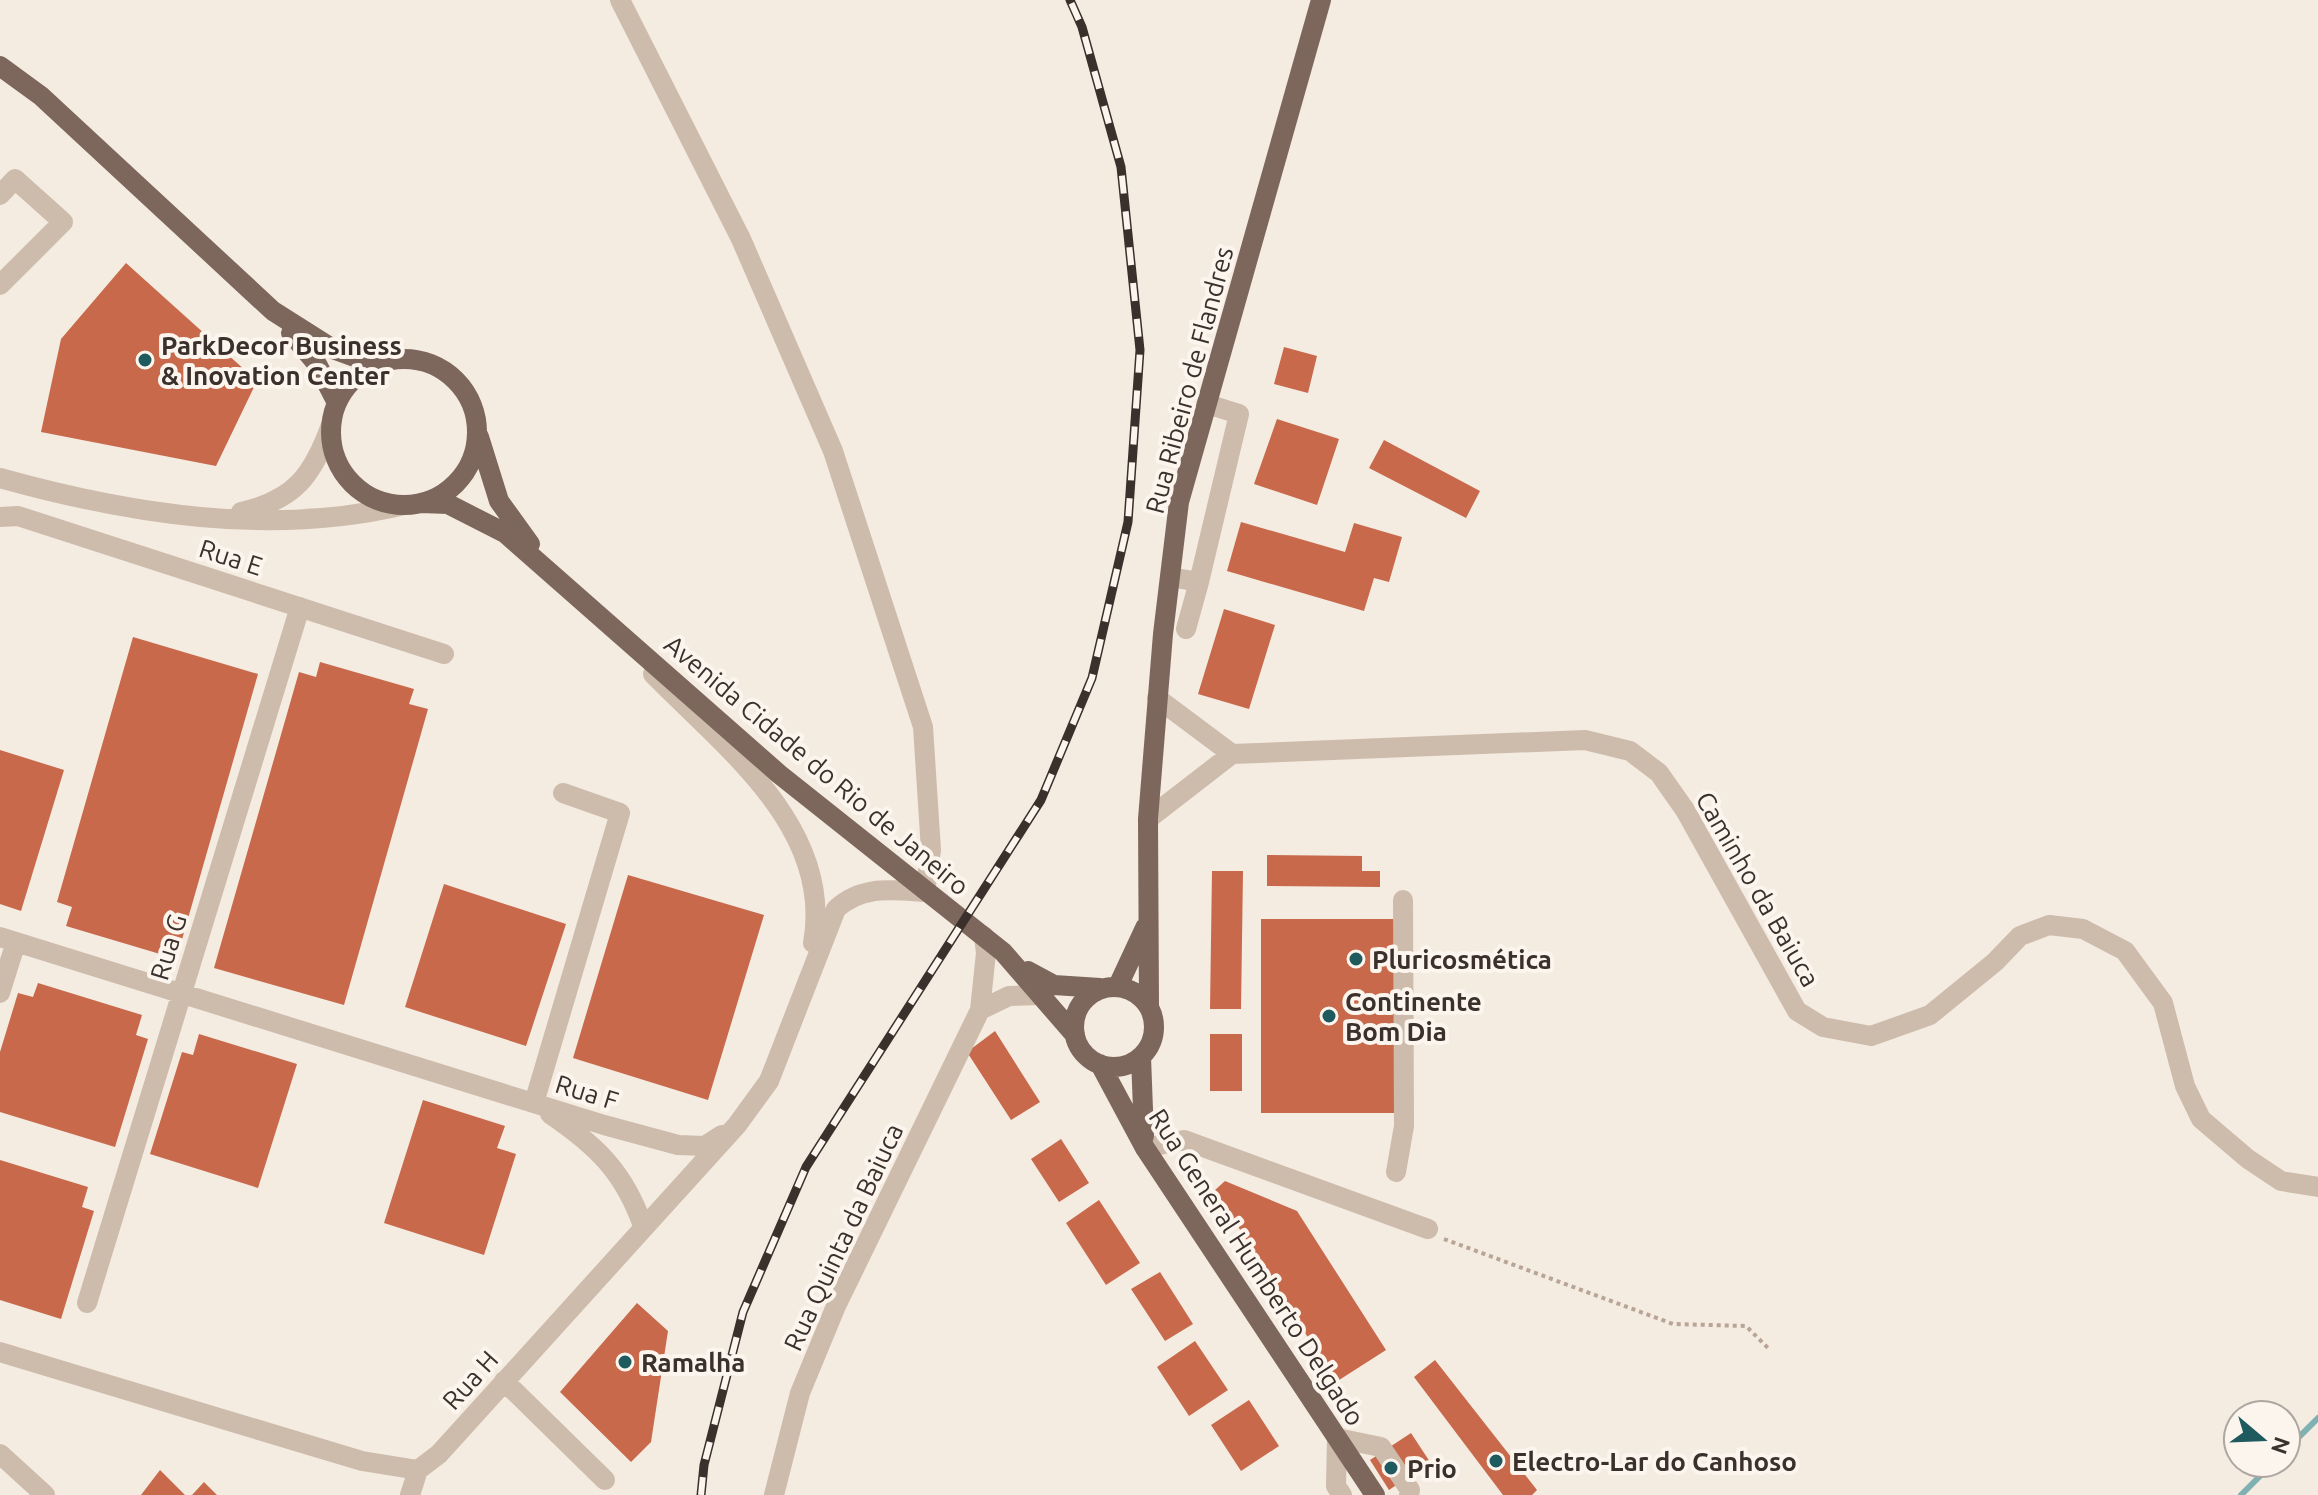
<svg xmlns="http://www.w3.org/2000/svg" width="2318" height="1495" font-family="Ubuntu,sans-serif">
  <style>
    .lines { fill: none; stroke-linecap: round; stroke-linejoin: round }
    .stream { stroke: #7fb0b2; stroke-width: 6 }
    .building { fill: #c8694b }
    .path { stroke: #b9a596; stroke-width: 4; stroke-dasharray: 4 4; stroke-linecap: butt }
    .minor { stroke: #cdbbac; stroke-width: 20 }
    .major { stroke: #7d675c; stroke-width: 20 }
    .rail-casing { stroke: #3b302b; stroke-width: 9 }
    .rail { stroke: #fbf5ee; stroke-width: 6; stroke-dasharray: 18; stroke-linecap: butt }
    .poi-dot { fill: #1f5a5e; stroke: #fbf5ee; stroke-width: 3 }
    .labels { text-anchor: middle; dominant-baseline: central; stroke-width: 8; stroke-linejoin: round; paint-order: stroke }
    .poi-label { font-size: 26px; font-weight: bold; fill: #3b302b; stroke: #fbf5ee; text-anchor: start }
    .street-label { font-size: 26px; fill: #3b302b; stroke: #fbf5ee }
  </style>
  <rect width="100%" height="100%" fill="#f4ebe1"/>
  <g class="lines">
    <!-- stream -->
    <path class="stream" d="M2286,1450L2318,1418
      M2241,1495L2273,1463"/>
  </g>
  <!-- building -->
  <path class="building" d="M126,263L257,381L216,466L41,432L61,339Z
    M1284,347L1317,356L1308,393L1274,384Z
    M1277,419L1339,439L1317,505L1254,484Z
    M1384,440L1480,491L1466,518L1369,468Z
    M1241,522L1345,552L1354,523L1402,537L1389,582L1374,578L1364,611L1227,571Z
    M1224,609L1275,625L1249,709L1198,694Z
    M133,637L258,674L181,943L164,938L160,954L66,926L72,907L57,902Z
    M320,662L414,689L409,704L428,709L344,1005L214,968L299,672L316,677Z
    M0,750L64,770L21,911L0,904Z
    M1267,855L1362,856V871H1380V887L1267,886Z
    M1212,871H1243L1241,1009H1210Z
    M628,875L764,915L708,1100L573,1058Z
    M444,884L566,924L526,1046L405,1007Z
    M1261,919H1397L1399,1113H1261Z
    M38,983L142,1015L136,1035L148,1039L115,1147L0,1112V1052L18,993L33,997Z
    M995,1031L1040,1102L1011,1120L967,1052Z
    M199,1034L297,1064L258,1188L150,1154L182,1052L193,1055Z
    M1210,1034H1242V1091H1210Z
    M423,1100L505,1126L497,1148L516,1154L484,1255L384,1223Z
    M1061,1139L1089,1183L1059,1202L1031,1159Z
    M0,1160L88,1187L82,1207L94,1211L61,1319L0,1300Z
    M1225,1181L1297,1211L1386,1350L1336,1382L1215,1190Z
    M1099,1200L1140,1263L1106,1285L1066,1223Z
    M1160,1272L1193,1324L1165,1341L1131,1289Z
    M637,1303L668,1331L651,1442L631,1462L560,1392Z
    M1195,1341L1228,1390L1189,1416L1157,1367Z
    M1435,1360L1537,1490L1532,1495H1503L1414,1377Z
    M1249,1400L1279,1446L1241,1471L1211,1425Z
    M1411,1433L1430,1462L1389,1490L1370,1460Z
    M160,1470L185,1495H141Z
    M204,1482L217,1495H192Z"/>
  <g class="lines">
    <!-- path -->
    <path class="path" d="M1444,1239L1673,1324L1746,1326L1769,1349"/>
    <!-- minor -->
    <path class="minor" d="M0,195L15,179L63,222L0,285
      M0,478C129,514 271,537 404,505
      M241,512C295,500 313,475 331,425
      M0,517L18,516L444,654
      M1170,577L1199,582L1239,414L1207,404
      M1186,629L1199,582
      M653,674C725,748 834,828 813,943
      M1157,698L1232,754
      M1148,819L1232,754L1585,740L1630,751L1659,773L1685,810L1797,1011L1823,1027L1871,1036L1930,1015L1995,962L2020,936L2049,925L2083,929L2125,951L2163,1003L2185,1086L2201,1119L2248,1159L2281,1181L2318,1187
      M0,937L604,1125L678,1145L705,1146L722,1135
      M0,993L16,942
      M980,1010L1009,996L1041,995
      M534,1103L620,813L563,793
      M550,1114C597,1146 624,1172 643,1226
      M1145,1148L1184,1140L1428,1229
      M1396,1172L1404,1126L1403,900
      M87,1303L300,607
      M0,1352L362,1461L418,1470L439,1454L737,1125L769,1081L836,909C862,885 891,890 925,892L931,850L923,727L833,451L741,239L620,0
      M504,1381L605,1480
      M0,1454L45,1495
      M410,1495L418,1470
      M774,1495L800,1393L836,1306L980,1010L986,953L984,936
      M1342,1495L1336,1486L1337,1438L1381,1447L1410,1490L1409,1495"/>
    <!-- major -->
    <path class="major" d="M0,66L41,96L273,311L333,349L355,357L394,359
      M291,333L317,364L337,403
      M331 432a73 73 0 1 1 146 0a73 73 0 1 1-146 0Z
      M479,437L499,501L530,544
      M421,503L448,504L505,533L779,774L1003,952L1075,1035
      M1028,971L1054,985L1100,988
      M1118,986L1145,928
      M1074 1027a40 40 0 1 1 80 0a40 40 0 1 1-80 0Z
      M1149,1005L1148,819L1163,634L1179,502L1321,0
      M1141,1057L1144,1136
      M1100,1064L1145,1148L1375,1495"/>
    <defs>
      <path id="rail" d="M701,1495L704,1465L743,1312L806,1167L1041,800L1092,678L1128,522L1140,350L1121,167L1082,27L1070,0"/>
    </defs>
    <!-- rail casing -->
    <use href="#rail" class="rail-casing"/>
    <!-- rail -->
    <use href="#rail" class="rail"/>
  </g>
  <!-- markers -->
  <g class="poi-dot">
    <circle cx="145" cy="360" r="8"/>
    <circle cx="1356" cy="959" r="8"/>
    <circle cx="1329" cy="1016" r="8"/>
    <circle cx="625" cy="1362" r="8"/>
    <circle cx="1496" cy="1461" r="8"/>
    <circle cx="1391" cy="1468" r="8"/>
  </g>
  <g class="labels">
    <!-- poi labels -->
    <g class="poi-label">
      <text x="161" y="345">ParkDecor Business<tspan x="161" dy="30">&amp; Inovation Center</tspan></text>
      <text x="1372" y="959">Pluricosmética</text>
      <text x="1345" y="1001">Continente<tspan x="1345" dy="30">Bom Dia</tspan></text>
      <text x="641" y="1362">Ramalha</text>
      <text x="1512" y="1461">Electro-Lar do Canhoso</text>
      <text x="1407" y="1468">Prio</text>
    </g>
    <!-- street labels -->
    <g class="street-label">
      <text transform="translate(1189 380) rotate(-75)">Rua Ribeiro de Flandres</text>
      <text transform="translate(231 557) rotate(18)">Rua E</text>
      <text transform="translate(817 765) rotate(40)">Avenida Cidade do Rio de Janeiro</text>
      <text transform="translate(1758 889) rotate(60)">Caminho da Baiuca</text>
      <text transform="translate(168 947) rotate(-73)">Rua G</text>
      <text transform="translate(587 1092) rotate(17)">Rua F</text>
      <text transform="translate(843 1237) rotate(-65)">Rua Quinta da Baiuca</text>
      <text transform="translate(1257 1267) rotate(57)">Rua General Humberto Delgado</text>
      <text transform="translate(470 1380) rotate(-48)">Rua H</text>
    </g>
  </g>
  <!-- north arrow -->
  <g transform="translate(2262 1439) rotate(109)"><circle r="38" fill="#fbf5ee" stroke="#aea6a0" stroke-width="2"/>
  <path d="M0-6L14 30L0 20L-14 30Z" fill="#1f5a5e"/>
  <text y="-12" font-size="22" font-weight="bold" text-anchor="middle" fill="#3b302b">N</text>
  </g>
</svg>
